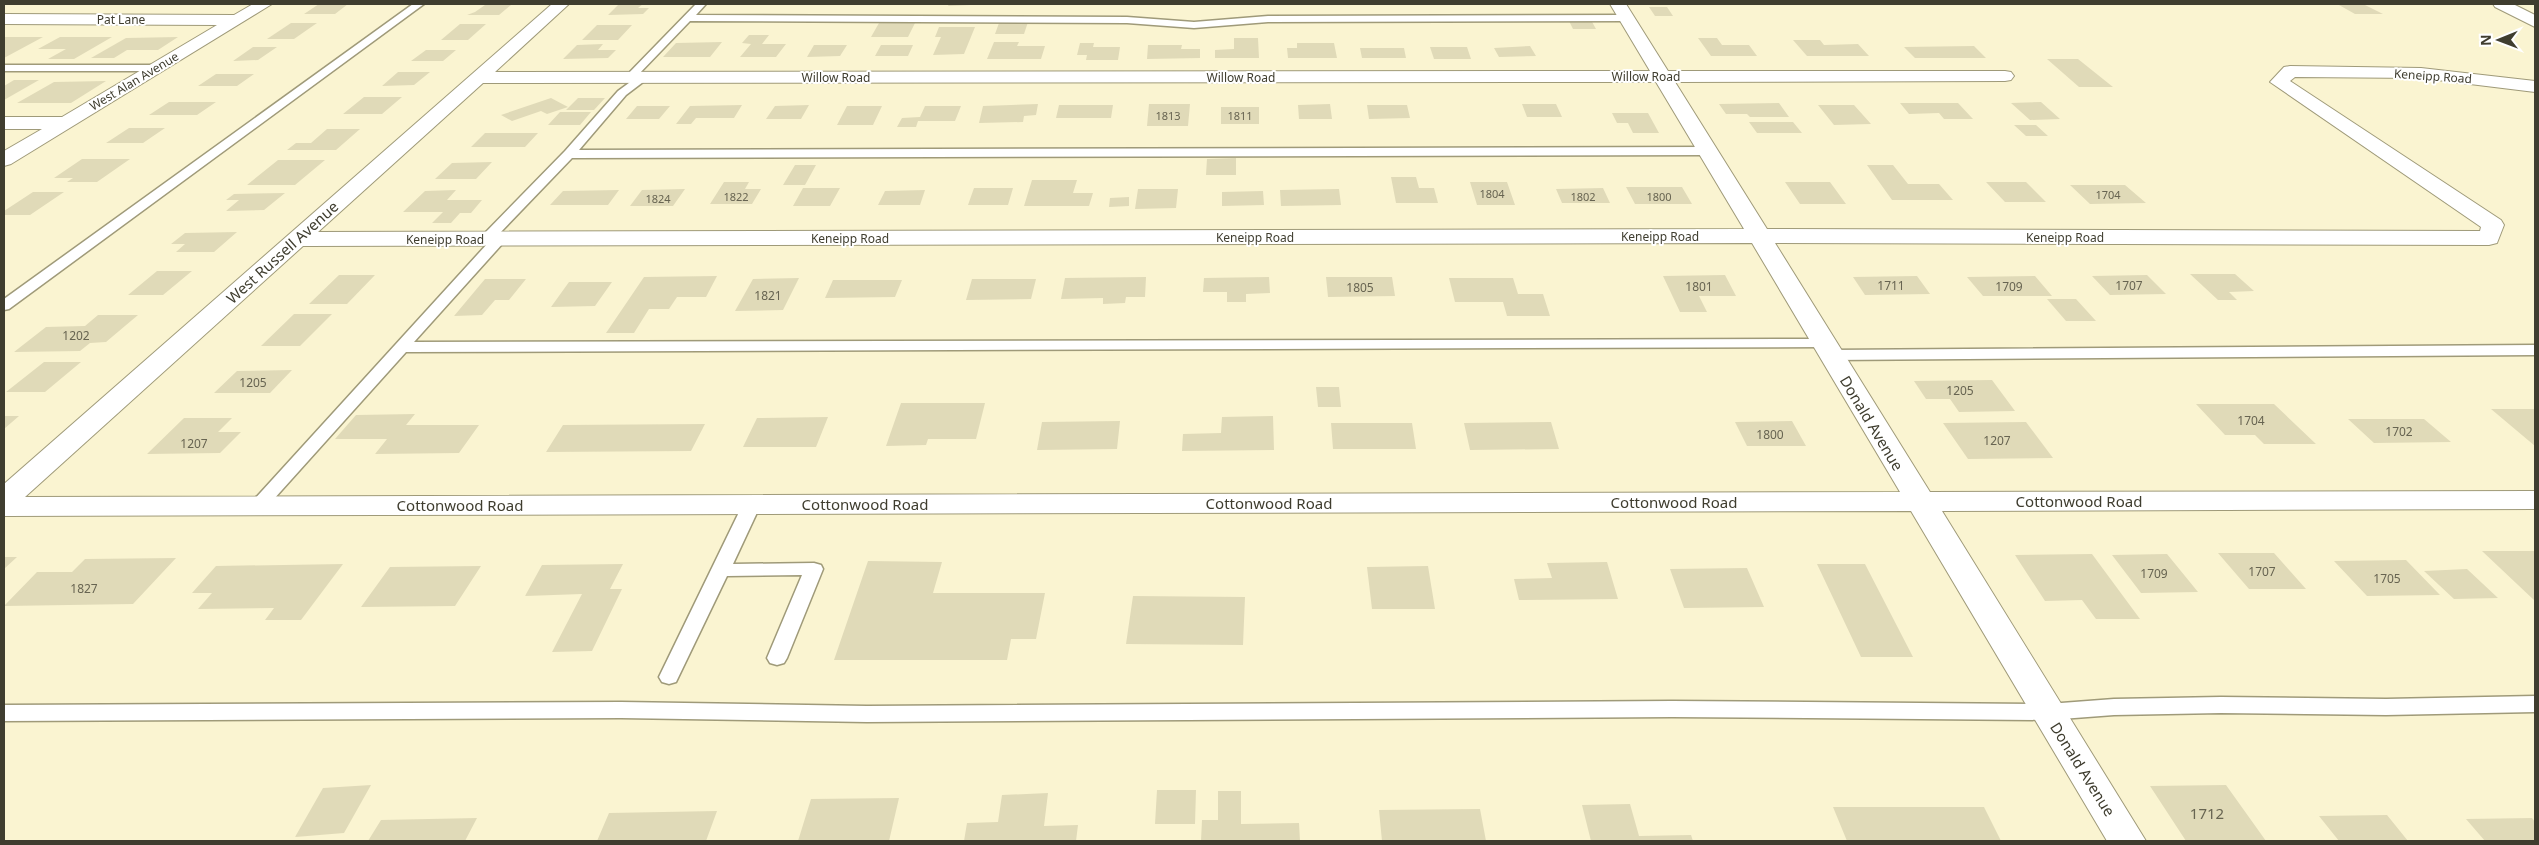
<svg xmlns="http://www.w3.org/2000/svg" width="2539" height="845" font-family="'Noto Sans',sans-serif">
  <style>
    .building { fill: #e0dab8 }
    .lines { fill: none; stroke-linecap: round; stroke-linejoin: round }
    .service-casing { stroke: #9f9a79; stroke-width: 3 }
    .minor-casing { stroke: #9f9a79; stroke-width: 2 }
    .service { fill: #fff; fill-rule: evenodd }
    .minor { fill: #fff; fill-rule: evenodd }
    .labels { text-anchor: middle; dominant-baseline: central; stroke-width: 4; stroke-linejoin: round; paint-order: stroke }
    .far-number-label { font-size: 11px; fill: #676451 }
    .far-street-label { font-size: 12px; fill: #3f3d2f; stroke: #fff }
    .number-label { font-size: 12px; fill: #676451 }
    .street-label { font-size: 15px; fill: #3f3d2f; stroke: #fff }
    .near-number-label { font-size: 15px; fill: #676451 }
  </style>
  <rect width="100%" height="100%" fill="#faf4d1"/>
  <!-- building -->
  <path class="building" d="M319,4H348L335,14H304Z
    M619,4H643L638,8H649L643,14L608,15Z
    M949,4H993L948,6Z
    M2353,4H2363L2383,14H2355L2339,5H2356Z
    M485,5H511L499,15H467L475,12Z
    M1649,7H1667L1673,16H1655Z
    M1591,20L1596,29H1573L1569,21Z
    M1028,22L1024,34H995L999,23Z
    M291,23H317L294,39H267Z
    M879,23H915L908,37H871Z
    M460,24H486L468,40H441Z
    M597,25H632L618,40H582Z
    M939,27H975L964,54L933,55L941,37H935Z
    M749,35H769L762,44H786L776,57H740L751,44L742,43Z
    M4,37H43L4,58Z
    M60,37H112L74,59H48L66,49H38Z
    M178,37L158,50H127L114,58H91L126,38Z
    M1234,38H1258L1259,58H1215V50L1234,49Z
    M1698,38H1717L1722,45H1749L1757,56H1711Z
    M1793,40H1820L1824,45L1858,44L1869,56H1807Z
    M722,42L710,57H663L676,43Z
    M994,42H1019L1017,46H1045L1041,59H987Z
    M1080,43H1094L1093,47H1120L1118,60H1086L1087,55H1077Z
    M1297,43H1334L1337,58H1288L1287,48H1297Z
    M603,44L598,50H616L608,58L563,59L577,45Z
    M814,45H847L840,56L807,57Z
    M881,45H913L908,56H875Z
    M1148,45H1182L1181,49H1200V58L1147,59Z
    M1530,46L1536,56L1499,57L1494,48Z
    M1974,46L1986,58H1915L1904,47Z
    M253,47H277L258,60L233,61Z
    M1430,47H1467L1471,59H1434Z
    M1360,48H1404L1406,58H1362Z
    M426,50H456L443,61H411Z
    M2047,59H2078L2113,87H2079Z
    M398,72H430L414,85L382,86Z
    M216,74H254L237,86H198Z
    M14,80H39L4,100V86Z
    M106,81L71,103H17L54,82Z
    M364,97H402L382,114H343Z
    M551,98L568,107L547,114L541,111L512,121L501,115Z
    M578,98H605L594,110H566Z
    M169,102H216L197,115H149Z
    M2041,102L2060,119L2030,120L2011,103Z
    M1779,103L1789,117H1750L1747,114H1726L1719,104Z
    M1900,103H1958L1973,119H1944L1939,113L1909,114Z
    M1038,104L1036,115L1024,116L1023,122L979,123L983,106Z
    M1149,104H1190L1188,126H1147Z
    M1330,104L1332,119H1299L1298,105Z
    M1522,104H1556L1562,117H1527Z
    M742,105L734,118H696L691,124H676L690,106Z
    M809,105L801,119H766L775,106Z
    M1059,105H1113L1111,118H1056Z
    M1367,105H1407L1410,118L1369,119Z
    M1818,105H1854L1871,124L1834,125Z
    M637,106H670L659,119H626Z
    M847,106H882L873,125H837Z
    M925,106H961L955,121H918L916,127H897L902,118L920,117Z
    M1221,107H1259V124H1221Z
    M560,112H591L580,125H548Z
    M1612,113H1648L1659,133H1633L1628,123H1617Z
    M1749,122H1793L1802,133H1757Z
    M2014,125H2036L2048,136H2026Z
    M129,128H165L143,143H106Z
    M327,129H360L336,150H287L296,143H311Z
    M485,133H538L525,147H471Z
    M1236,158V175H1206L1207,159Z
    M82,159H130L97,182H67L73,178H54Z
    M278,160H325L295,185H247Z
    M492,162L476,179H435L452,163Z
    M795,165H816L805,185H783Z
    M1867,165H1893L1908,184H1939L1953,200H1892Z
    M1391,177H1416L1419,188H1434L1438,203H1396Z
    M1032,180H1077L1073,193H1093L1089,206H1024Z
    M724,182H749L745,189H761L752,204H710Z
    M1470,182H1507L1515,205H1477Z
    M1785,182H1830L1846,204H1800Z
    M1986,182H2026L2046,202H2005Z
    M2070,185H2125L2146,203L2090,204Z
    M1626,187H1682L1692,204H1635Z
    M803,188H840L830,206H793Z
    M974,188H1013L1008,205H968Z
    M1603,188L1610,203H1562L1556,189Z
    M685,189L673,206H630L642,190Z
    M1138,189H1178L1176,208L1135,209Z
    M1339,189L1341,205L1281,206L1280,190Z
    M456,190L447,200H482L471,213H460L451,223H432L443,212H403L425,191Z
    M619,190L608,205H550L563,191Z
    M925,190L920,205H878L885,191Z
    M1263,191L1264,205L1222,206V192Z
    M33,192H64L30,215H4V211Z
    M285,193L264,210L226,211L239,200H226L234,194Z
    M1129,197V206L1109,207L1110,198Z
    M237,232L214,252H176L185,244H171L185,233Z
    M157,271H192L163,295H128Z
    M2190,274H2235L2254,291L2229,292L2237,300H2218Z
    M339,275H375L347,304H309Z
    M1725,275L1736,296H1699L1707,312H1680L1663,276Z
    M2147,275L2166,294L2110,295L2092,276Z
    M717,276L706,297H677L669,309H649L634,333H606L644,277Z
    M1917,276L1930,294L1865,295L1853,277Z
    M2035,276L2052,296H1983L1967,277Z
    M1146,277L1145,297H1126L1125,303L1103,304V298L1061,299L1065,278Z
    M1269,277L1270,293L1246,294V302H1227V292H1203L1204,278Z
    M1326,277H1392L1395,296L1328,297Z
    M799,278L783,310L735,311L753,279Z
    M1449,278H1513L1518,294H1543L1550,316H1507L1503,302H1455Z
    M485,279H526L509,300H495L482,315L454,316Z
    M972,279H1036L1031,299L966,300Z
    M833,280H902L895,297L825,298Z
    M569,282H612L595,306L551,307Z
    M2047,299H2076L2096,321H2066Z
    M294,314H332L300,346H261Z
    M98,315H138L106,342L90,343L80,351L14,352L46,327L85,326Z
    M44,362H81L45,392H6Z
    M292,370L270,393H214L237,371Z
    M1992,380L2015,411L1959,412L1950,399H1926L1914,381Z
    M1316,387H1339L1341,407H1318Z
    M901,403H985L976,439H928L926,445L886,446Z
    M2196,404H2274L2316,444H2264L2255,435H2225Z
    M2491,409H2535V446Z
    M415,414L406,425H479L459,453L375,454L387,439H335L356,415Z
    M4,416H19L4,429Z
    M1273,416L1274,450L1182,451L1183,434L1221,433L1222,417Z
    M828,417L816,447H743L757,418Z
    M184,418H232L218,432H241L220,453L147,454Z
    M2348,419H2424L2451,442L2374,443Z
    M1120,421L1117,449L1037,450L1042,422Z
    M1792,421L1806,446H1747L1735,422Z
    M1551,422L1559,449L1470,450L1464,423Z
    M2026,422L2053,458L1968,459L1943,423Z
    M1331,423H1412L1416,449H1333Z
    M705,424L691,451L546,452L563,425Z
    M2482,551H2535V601Z
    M2218,553H2274L2306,589H2249Z
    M2092,554L2140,619H2096L2082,600L2045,601L2015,555Z
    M2167,554L2198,592L2141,593L2112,555Z
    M4,557H17L4,569Z
    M176,558L133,604L4,606L37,572H72L85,559Z
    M2406,560L2440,595L2367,596L2334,561Z
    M868,561L942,562L933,593H1045L1036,639H1011L1007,660H834Z
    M1607,562L1618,599L1519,600L1514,579L1552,578L1547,563Z
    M343,564L301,620H265L274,608L198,609L212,593H192L216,566Z
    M623,564L610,589H622L592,651L552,652L582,594L525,596L542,565Z
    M1817,564H1865L1913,657H1861Z
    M481,566L455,606L361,607L390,567Z
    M1428,566L1435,609H1372L1367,567Z
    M1747,568L1764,607L1684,608L1670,569Z
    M2467,569L2498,598L2454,599L2424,571Z
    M1133,596L1245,597L1243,645L1126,644Z
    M371,785L344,833L295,837L323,788Z
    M2226,785L2266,841H2186L2150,786Z
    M1157,790H1196L1195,824H1155Z
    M1218,791H1241V824L1299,823L1300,841H1201L1202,820H1218Z
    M1048,793L1044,826L1078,825L1076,841H964L967,823L998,822L1002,795Z
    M899,798L889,841H798L811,799Z
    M1630,804L1639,836L1691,835L1693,841H1591L1582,805Z
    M1833,807H1984L2001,841H1847Z
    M1480,809L1486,841H1382L1379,810Z
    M717,811L706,841H597L609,813Z
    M2387,815L2408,841H2339L2319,816Z
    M477,818L465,841H368L381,820Z
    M2532,818L2535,822V841H2485L2466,819Z"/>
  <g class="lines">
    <defs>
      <path id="service" d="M413,4H424L9,309L4,310V299Z
        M696,4H706L696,15L1127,17L1194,22L1268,16L1626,15L1631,18L1626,21L1268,22L1194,28L1127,23L690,21L636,77L643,74L647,75V79L626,95L579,150L1707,147L1713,151L1707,155L572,158L498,235L504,236L506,239L504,242L414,342L1824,339L1831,343L1824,347L406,352L264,510H252L249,506L252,502L488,243L482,242L480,239L482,236L565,151L618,91L633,80L625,77Z
        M4,65H156L161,68L156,71H4Z
        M2535,345V355L1831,360L1823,355L1831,350Z
        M752,498L758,500L761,504L733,564L814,563L821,565L823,569L787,658L784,663L777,665L770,663L767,658L802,575L727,576L676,682L669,684L662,682L659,677L743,504L746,500Z
        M2535,696V712L2386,715L2221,713L2114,715L2048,720L1672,717L867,722L621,718L4,721V705L621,702L867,706L1672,701L2048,704L2114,699L2221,697L2386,699Z"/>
      <path id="minor" d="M253,4H272L11,164L4,166V151L42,129H4V117H62L217,25L4,24V14L234,15Z
        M552,4H569L495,72L1650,71L1610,4H1626L1668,71H2005L2011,72L2014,76L2011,80L2005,81L1675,82L1767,229L2480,231L2481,227L2270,82L2284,67L2290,66L2421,68L2535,81V92L2421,78L2295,77L2290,81L2501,220L2504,225L2497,243L2489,245L1775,243L1930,492L2535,491V509L1942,511L2146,841H2107L1911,511L4,516V484ZM1656,82L1744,229L318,232L483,83ZM1752,243L1900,492L25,497L303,246Z
        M2493,4H2513L2535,15V27L2495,7Z"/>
    </defs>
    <!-- service casing -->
    <use href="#service" class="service-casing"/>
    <!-- minor casing -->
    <use href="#minor" class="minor-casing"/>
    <!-- service -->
    <use href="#service" class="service"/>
    <!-- minor -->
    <use href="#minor" class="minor"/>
  </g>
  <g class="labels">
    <!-- far-number labels -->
    <g class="far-number-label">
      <text x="1168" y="115">1813</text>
      <text x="1240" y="115">1811</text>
      <text x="1492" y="193">1804</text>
      <text x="2108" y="194">1704</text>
      <text x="736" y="196">1822</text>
      <text x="1583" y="196">1802</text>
      <text x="1659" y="196">1800</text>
      <text x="658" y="198">1824</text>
    </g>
    <!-- far-street labels -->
    <g class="far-street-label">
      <text x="121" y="19">Pat Lane</text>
      <text x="1646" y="76">Willow Road</text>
      <text transform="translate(2433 76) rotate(4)">Keneipp Road</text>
      <text x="836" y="77">Willow Road</text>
      <text x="1241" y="77">Willow Road</text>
      <text transform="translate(134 81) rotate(-31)">West Alan Avenue</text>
      <text x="1660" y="236">Keneipp Road</text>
      <text x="1255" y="237">Keneipp Road</text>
      <text x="2065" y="237">Keneipp Road</text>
      <text x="850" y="238">Keneipp Road</text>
      <text x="445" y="239">Keneipp Road</text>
    </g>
    <!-- number labels -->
    <g class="number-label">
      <text x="1891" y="285">1711</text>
      <text x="2129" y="285">1707</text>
      <text x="1699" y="286">1801</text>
      <text x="2009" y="286">1709</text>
      <text x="1360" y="287">1805</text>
      <text x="768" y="295">1821</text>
      <text x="76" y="335">1202</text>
      <text x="253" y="382">1205</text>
      <text x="1960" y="390">1205</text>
      <text x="2251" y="420">1704</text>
      <text x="2399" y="431">1702</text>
      <text x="1770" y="434">1800</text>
      <text x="1997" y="440">1207</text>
      <text x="194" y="443">1207</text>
      <text x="2262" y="571">1707</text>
      <text x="2154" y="573">1709</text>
      <text x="2387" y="578">1705</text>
      <text x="84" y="588">1827</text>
    </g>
    <!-- street labels -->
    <g class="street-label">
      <text transform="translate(282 252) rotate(-42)">West Russell Avenue</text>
      <text transform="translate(1872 423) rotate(59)">Donald Avenue</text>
      <text x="2079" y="501">Cottonwood Road</text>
      <text x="1674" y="502">Cottonwood Road</text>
      <text x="1269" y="503">Cottonwood Road</text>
      <text x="865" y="504">Cottonwood Road</text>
      <text x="460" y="505">Cottonwood Road</text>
      <text transform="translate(2083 769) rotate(58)">Donald Avenue</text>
    </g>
    <!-- near-number labels -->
    <g class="near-number-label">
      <text x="2207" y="813">1712</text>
    </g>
  </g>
  <!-- border -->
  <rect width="2539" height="845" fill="none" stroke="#3f3d2f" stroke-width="10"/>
  <!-- north arrow -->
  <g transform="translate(2499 40) rotate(269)" stroke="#ffffff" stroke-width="4" paint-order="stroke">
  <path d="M0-4L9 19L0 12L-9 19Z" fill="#3f3d2f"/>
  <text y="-8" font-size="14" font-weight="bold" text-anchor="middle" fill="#3f3d2f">N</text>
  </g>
</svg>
